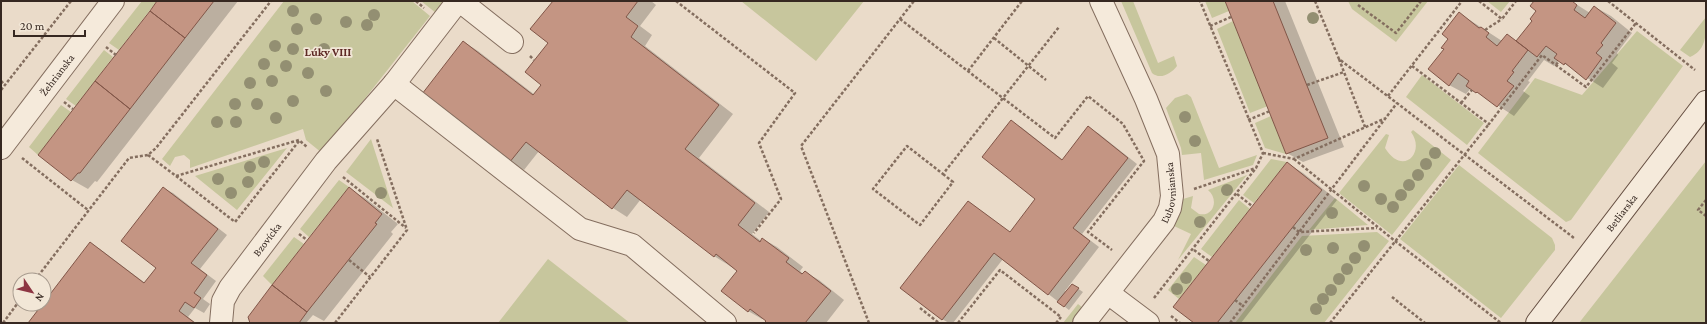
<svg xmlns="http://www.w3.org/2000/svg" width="1707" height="324" font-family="'Crimson Pro',serif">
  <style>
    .green { fill: #c7c69d }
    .shadow { fill: #0003 }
    .building { fill: #c49583; stroke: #815648 }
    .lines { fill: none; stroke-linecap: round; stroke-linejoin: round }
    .street-casing { stroke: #846e5f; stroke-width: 24 }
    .secondary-casing { stroke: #664f42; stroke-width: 24 }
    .path { stroke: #846e5f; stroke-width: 2.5; stroke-dasharray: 3 2; stroke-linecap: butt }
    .street { stroke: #f5eadb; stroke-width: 22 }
    .secondary { stroke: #f5eadb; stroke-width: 22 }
    .tree { fill: #938f72 }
    .labels { text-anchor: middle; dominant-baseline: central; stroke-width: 3.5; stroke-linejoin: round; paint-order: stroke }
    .street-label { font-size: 11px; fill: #362821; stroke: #f2e7d7 }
    .neighbourhood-label { font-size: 12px; font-weight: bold; fill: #5e2925; stroke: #f2e7d7 }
  </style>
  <rect width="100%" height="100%" fill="#eadbc9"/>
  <!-- green -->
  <path class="green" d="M142,1H157L119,50L109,43Z
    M284,1H412L430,16L322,153L306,140L303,129L190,168V160L184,155L175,157L170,166L162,159Z
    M421,1H453L441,17Z
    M741,1H864L816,61Z
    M1121,1H1133L1158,63L1174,56L1177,66C1171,74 1160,80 1152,73Z
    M1205,1H1225L1229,11L1212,18Z
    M1348,1H1428L1396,42L1352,9Z
    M1487,1H1510L1501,12Z
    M1706,17C1706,34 1707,50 1690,57L1680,50Z
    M1233,21L1268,106L1250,113L1217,29Z
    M1637,31L1683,66L1571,220L1566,222L1478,153L1535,78L1582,95Z
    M104,50L113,57L76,106L66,99Z
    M1422,75L1484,123L1467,145L1406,97Z
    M1187,94L1191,97L1219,168L1257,155L1253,165L1204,180L1201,153L1182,155L1181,148L1166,108L1175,98Z
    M61,105L71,112L38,155L29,147Z
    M1271,116L1286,154L1265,148L1255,123Z
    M1413,130L1451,160L1392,235L1339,193L1386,134L1389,135L1385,148C1403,177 1426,152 1411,132Z
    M371,139L393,208L346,172Z
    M287,148L237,210L195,176Z
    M1271,159L1287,162L1254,203L1243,195Z
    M1706,161V323H1579Z
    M1459,165L1552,238L1555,245V250L1501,318L1400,239Z
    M1247,175L1178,260L1191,234L1174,226L1183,199L1193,196L1191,208L1199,214C1214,217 1219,199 1208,190Z
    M339,180L349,187L309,237L300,229Z
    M1335,198L1368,225L1309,230Z
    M1239,200L1250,209L1212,257L1201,249Z
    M1377,232L1389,241L1324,323H1235L1302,236Z
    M294,237L304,244L272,285L263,276Z
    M1194,257L1206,265L1179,299L1168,290Z
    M548,259L630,323H498Z
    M1078,304L1087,311L1078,323H1063Z"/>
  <!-- shadow -->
  <path class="shadow" d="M159,1H238L97,182L95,181L88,189L72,180Z
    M554,1H651L656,5L640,26L652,35L645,46L733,114L699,158L769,212L752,234L761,241L763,239L777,247L803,267L800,271L803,274L805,272L819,280L844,300L826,323H765L767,321L763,318L762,319L748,311L738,271L714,256L641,199L627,217L613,208L539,151L524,170L510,162L464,42L478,51L535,95L543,85Z
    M1226,1H1285L1344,147L1303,162L1287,153Z
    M1535,1H1571L1590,13L1595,7L1611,16L1632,33L1617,53L1618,55L1612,63L1618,68L1603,88L1559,60L1554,66L1544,60L1528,81L1530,82L1523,91L1530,96L1514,116L1471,88L1466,94L1449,85L1445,49L1459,13L1502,41L1507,35L1517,41L1533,21L1538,11Z
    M1011,122L1021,127L1063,160L1088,128L1098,133L1137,164L1082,234L1099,247L1065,291L1067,292L1077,288L1083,292L1069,310L1003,259L953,323H949L942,319L969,202L1011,233L1037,199Z
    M1287,163L1303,173L1337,200L1241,323H1196Z
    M163,188L173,193L227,235L200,269L216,281L203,299L210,304L204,313L195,308L188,317L196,323H29L90,243L100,249L145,283L157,267Z
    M349,189L365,198L398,224L391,232L393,234L324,321L313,315L306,323H251Z"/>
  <!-- building -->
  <path class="building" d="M157,1H214L185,38L150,11Z
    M553,1H638L626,17L638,26L631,37L719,105L685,149L755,203L738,225L760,242L762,238L789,258L786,262L802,274L805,271L831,291L805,323H764L766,321L750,309L748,312L721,291L737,271L716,254L714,257L627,190L612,209L526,142L509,163L422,94L463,41L533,95L541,85L525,72L548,43L530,29Z
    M1225,1H1273L1328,138L1286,154Z
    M1534,1H1572L1577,5L1574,10L1585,18L1594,6L1616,23L1601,43L1603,45L1596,53L1602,58L1586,80L1565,63L1564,65L1554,58L1557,54L1546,46L1537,57L1516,41L1532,21L1530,19L1536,11L1530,6Z
    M150,11L185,38L130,109L95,81Z
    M1459,12L1479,28L1481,27L1489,33L1486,37L1497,46L1507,34L1528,50L1512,71L1514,72L1507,81L1514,86L1497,107L1477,92L1476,93L1466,86L1469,81L1458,73L1449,86L1428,69L1444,49L1441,48L1448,39L1442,34Z
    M95,81L130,109L80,173H78L71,181L38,155Z
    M1011,120L1062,160L1088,126L1128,158L1073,228L1090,241L1048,295L994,253L942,320L900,288L968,201L1010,232L1035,199L982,157Z
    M1287,162L1322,190L1217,323H1194L1173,307Z
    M163,187L218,229L191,263L207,275L194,293L201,298L194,308L185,302L179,311L195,323H28L90,242L144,283L156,268L121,241Z
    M349,187L382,214L375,223L377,224L307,312L272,285Z
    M1072,284L1079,288L1064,307L1057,302Z
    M272,285L307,312L299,323H250L248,317Z"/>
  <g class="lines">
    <defs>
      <g id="street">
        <path d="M460,1L512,42"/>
        <path d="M394,84L580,229L632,245L725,323"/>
        <path id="s1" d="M1,148L113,1"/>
        <path d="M1108,293L1148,323"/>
        <path id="s2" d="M221,323L223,301L230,288L326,161L394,84L458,1"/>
        <path id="s3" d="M1084,323L1164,221L1170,208L1172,196L1168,154L1146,99L1101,1"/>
      </g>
      <g id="secondary">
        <path id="s4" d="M1537,323L1706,102"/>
      </g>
    </defs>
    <!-- street casing -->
    <use href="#street" class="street-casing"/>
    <!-- secondary casing -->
    <use href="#secondary" class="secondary-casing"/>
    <!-- path -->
    <path class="path" d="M416,1L424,8
      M676,1L795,93L759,143L781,199L754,233
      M1315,1L1339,59L1574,238
      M1479,1L1502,19L1516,1
      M1608,1L1695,70
      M1573,2V1
      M1358,5L1396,33L1421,1
      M900,19L1055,138L1088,96L1123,124L1144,161L1088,232L1112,250
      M1210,26L1231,17
      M1485,30L1502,19
      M994,38L1046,80
      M106,47L116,55
      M530,56L534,60
      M1339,59L1365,127
      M1556,65L1559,61
      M1412,66L1489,124L1542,55L1586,87L1636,23
      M968,71L1022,1
      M1,81L5,85
      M1307,85L1344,72
      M1,90L71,1
      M1388,96L1462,1
      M64,102L73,109
      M1461,103L1472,90
      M1248,120L1270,111
      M1263,153L1294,159L1386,118
      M148,155L176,176L299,140L307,147
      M22,158L88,210
      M1294,159L1395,241L1501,323
      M943,174L953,182L920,225L873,189L907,146L943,174L1059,27
      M176,176L235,222L299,141
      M343,177L406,228
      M1194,189L1256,168
      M1237,194L1252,206
      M1706,200L1698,210L1706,216
      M1293,227L1299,232L1377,228
      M299,234L307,240
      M1194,250L1209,261
      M349,260L370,277
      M35,280L129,158L148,155L156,148L271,1
      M1392,297L1425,323
      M1154,298L1256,168L1263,153L1200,1
      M1235,300L1243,306
      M920,308L939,323
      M1171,316L1180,323
      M3,323L20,300
      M335,323L407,230L377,139
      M869,323L801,146L914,1
      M958,323L1000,270L1061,317
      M1056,323L1061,317
      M1230,323L1397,103
      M1330,323L1489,124"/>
    <!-- street -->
    <use href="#street" class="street"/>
    <!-- secondary -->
    <use href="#secondary" class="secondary"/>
  </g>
  <!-- trees -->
  <g class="tree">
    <circle cx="293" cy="11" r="6"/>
    <circle cx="374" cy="15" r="6"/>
    <circle cx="1313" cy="18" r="6"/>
    <circle cx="316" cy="19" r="6"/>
    <circle cx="346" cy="22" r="6"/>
    <circle cx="367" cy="25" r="6"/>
    <circle cx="297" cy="29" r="6"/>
    <circle cx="275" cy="46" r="6"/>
    <circle cx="293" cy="49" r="6"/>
    <circle cx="324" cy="49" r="6"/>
    <circle cx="264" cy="64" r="6"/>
    <circle cx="286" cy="66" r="6"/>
    <circle cx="308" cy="73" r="6"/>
    <circle cx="272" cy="81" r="6"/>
    <circle cx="250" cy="83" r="6"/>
    <circle cx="326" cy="91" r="6"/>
    <circle cx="293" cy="101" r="6"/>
    <circle cx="235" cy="104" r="6"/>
    <circle cx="257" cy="104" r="6"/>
    <circle cx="1185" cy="117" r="6"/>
    <circle cx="276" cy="118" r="6"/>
    <circle cx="217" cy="122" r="6"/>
    <circle cx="236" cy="122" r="6"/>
    <circle cx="1195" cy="141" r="6"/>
    <circle cx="1435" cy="153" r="6"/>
    <circle cx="264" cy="162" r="6"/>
    <circle cx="1426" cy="164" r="6"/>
    <circle cx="250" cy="167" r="6"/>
    <circle cx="1418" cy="175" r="6"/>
    <circle cx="218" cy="179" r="6"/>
    <circle cx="248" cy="182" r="6"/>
    <circle cx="1409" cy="185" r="6"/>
    <circle cx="1364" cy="186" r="6"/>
    <circle cx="1227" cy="190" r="6"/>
    <circle cx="231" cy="193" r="6"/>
    <circle cx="381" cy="193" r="6"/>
    <circle cx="1401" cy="195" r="6"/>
    <circle cx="1381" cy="199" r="6"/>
    <circle cx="1393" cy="207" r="6"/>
    <circle cx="1332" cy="213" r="6"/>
    <circle cx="1200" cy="222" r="6"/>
    <circle cx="1364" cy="246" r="6"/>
    <circle cx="1333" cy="248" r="6"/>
    <circle cx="1306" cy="250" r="6"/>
    <circle cx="1355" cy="258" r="6"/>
    <circle cx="1347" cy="269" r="6"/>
    <circle cx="1186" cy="278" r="6"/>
    <circle cx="1339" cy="279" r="6"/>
    <circle cx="1177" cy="289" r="6"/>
    <circle cx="1331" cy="290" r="6"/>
    <circle cx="1323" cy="299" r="6"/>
    <circle cx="1316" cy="309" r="6"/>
  </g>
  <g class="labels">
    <!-- street labels -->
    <g class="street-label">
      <text stroke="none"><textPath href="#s1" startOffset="92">Žehrianska</textPath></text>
      <text stroke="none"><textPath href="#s3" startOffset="159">Ľubovnianska</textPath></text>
      <text stroke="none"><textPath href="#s4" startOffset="139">Betliarska</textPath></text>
      <text stroke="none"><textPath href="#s2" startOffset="98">Bzovícka</textPath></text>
    </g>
    <!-- neighbourhood labels -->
    <g class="neighbourhood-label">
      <text x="328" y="52">Lúky VIII</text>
    </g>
  </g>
  <!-- border -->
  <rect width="1707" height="324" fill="none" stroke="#362821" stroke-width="4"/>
  <!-- north arrow -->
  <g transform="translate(32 292) rotate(125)"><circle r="19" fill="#f2e7d7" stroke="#a79b8e"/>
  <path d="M0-3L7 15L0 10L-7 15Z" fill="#8d3643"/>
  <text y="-6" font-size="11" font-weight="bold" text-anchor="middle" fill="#362821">N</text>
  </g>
  <!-- scale -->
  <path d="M14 30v6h71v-6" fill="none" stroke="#362821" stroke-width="2"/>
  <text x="20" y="30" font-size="12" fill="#362821" stroke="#f2e7d7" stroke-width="3" paint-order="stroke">20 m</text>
</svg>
